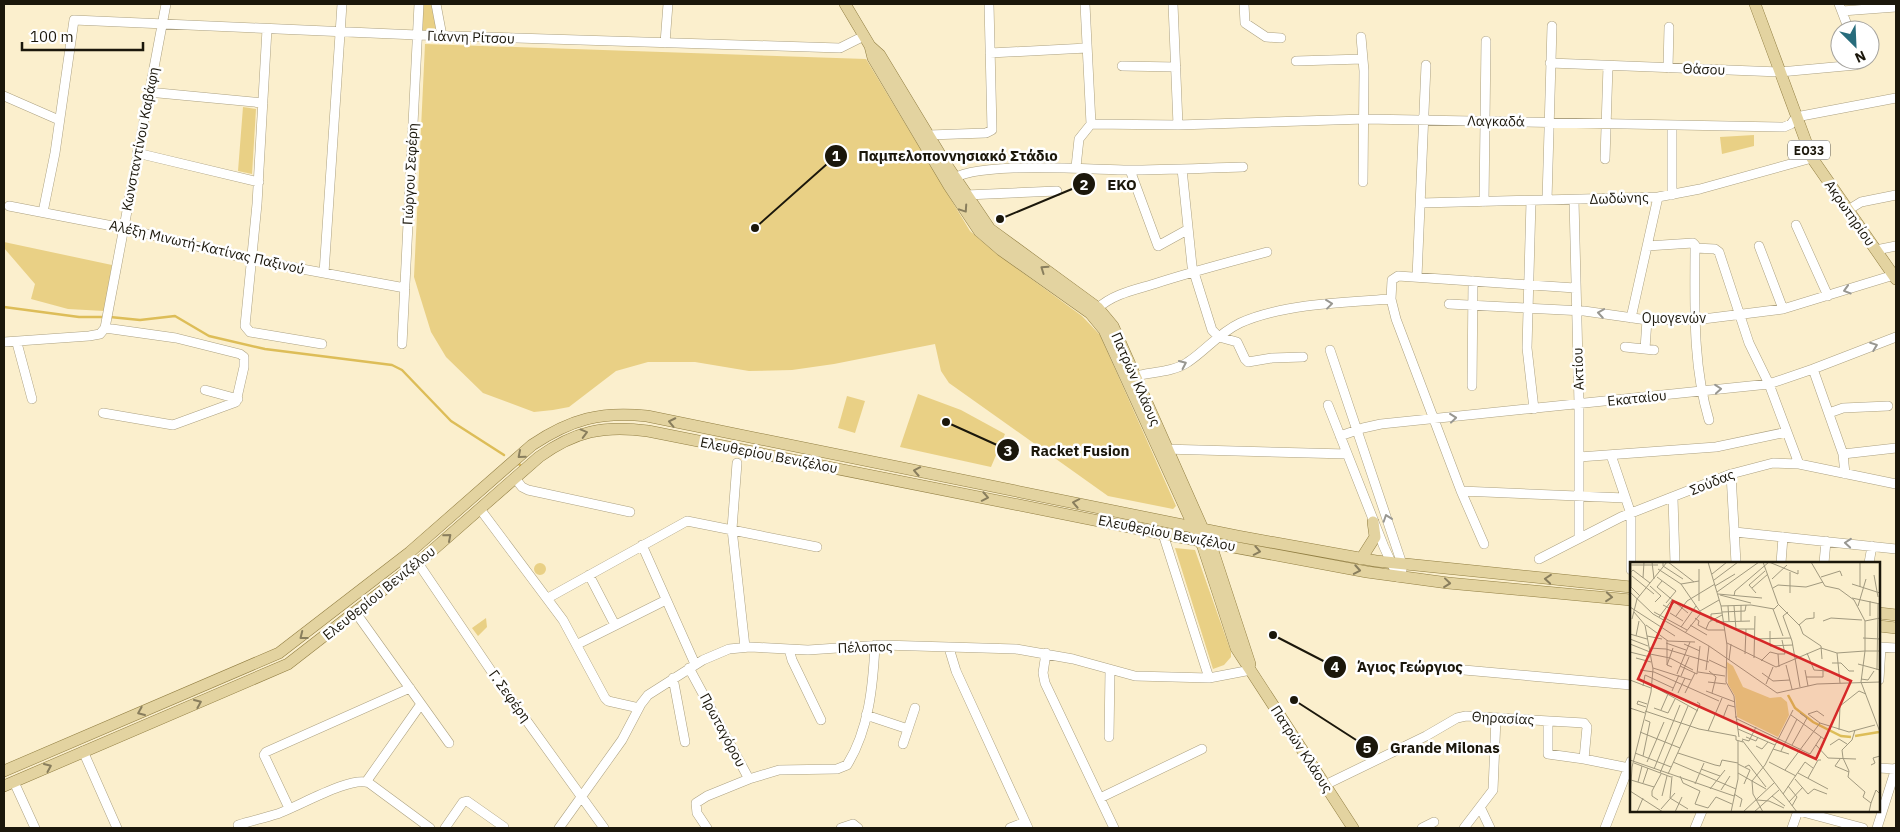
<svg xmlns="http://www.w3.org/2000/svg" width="1900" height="832" font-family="'IBM Plex Sans',sans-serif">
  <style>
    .green { fill: #e9d085 }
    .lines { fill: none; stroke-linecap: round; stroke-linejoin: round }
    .stream { stroke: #ddbd58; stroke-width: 2.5 }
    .minor-casing { stroke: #aca181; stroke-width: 10 }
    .major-casing { stroke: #917e42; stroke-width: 12 }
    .minor { stroke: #fff; stroke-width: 9 }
    .major { stroke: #e3d3a0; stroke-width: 11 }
    .oneway { stroke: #897e5d }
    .oneway2 { stroke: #989791 }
    .labels { text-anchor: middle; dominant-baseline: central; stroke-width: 5; stroke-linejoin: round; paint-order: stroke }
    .shield { fill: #fff; stroke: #5f5d54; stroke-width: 1 }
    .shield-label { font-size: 12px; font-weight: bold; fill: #1b170b }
    .street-label { font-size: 14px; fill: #1b170b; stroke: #fff }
    .inset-river { fill: none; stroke: #ddbd58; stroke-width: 2.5 }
    .inset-road { fill: none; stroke: #a1997f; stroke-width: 1 }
    .view { fill: #d62828; fill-opacity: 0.15; stroke: #d62828; stroke-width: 2.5 }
    .inset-edge { fill: none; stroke: #1b170b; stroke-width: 2.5 }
    .leader { fill: none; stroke: #1b170b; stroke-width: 2 }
    .callout-dot { fill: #1b170b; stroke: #fff; stroke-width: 2 }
    .mark-label { font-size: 15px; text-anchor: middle; font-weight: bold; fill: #fff }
    .callout-label { font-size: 15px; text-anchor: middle; font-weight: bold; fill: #1b170b; stroke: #fff; stroke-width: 5; stroke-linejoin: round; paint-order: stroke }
  </style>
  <rect width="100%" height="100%" fill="#fbefcd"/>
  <!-- green -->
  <path class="green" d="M419,4H436L442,36L417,35Z
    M425,44L866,59L970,231L997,254L1082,316L1100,335L1176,506L1173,509L1108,496L949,383L941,371L935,344L834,364L792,370L749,371L695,362H648L616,371L569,407L553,410L534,412L483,393L446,357L431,332L414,277Z
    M243,107L256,109L252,174L238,171Z
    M1754,135V146L1722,154L1720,137Z
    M4,242L112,265L104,311L68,309L31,299L35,284L4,248Z
    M918,394L961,410L1005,434L991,467L900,447Z
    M847,396L865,401L855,433L838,428Z
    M1175,548L1195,550L1231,652V657L1224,665L1213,669Z
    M534 569a6 6 0 1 1 12 0a6 6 0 1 1-12 0Z
    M486,618L487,627L478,636L472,628Z"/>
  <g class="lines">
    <!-- stream -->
    <path class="stream" d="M4,307L79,317H104
      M110,317L140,320L175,316L209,336L265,349L392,365L402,370L451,421L504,455
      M519,464L520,465"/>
    <defs>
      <path id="minor" d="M436,4L442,36
        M1173,4L1178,125
        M1244,4L1245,23L1266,37L1281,38
        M1839,4L1849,30
        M1842,11L1896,7
        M267,29L257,204L245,326L250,332L322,344
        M1361,37L1364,71L1363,182
        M665,43L668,4
        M990,53L1087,48
        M1296,61L1363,59
        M1550,63L1780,72L1856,65L1858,60
        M1122,66L1176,67
        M1668,68L1669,27
        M148,92L263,103
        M4,96L59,120
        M1091,124L1178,125L1365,119L1784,127L1791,124L1796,117L1896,98
        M1672,126V195
        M929,135L986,133L992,130L989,4
        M137,153L259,182
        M1605,159L1608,66
        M1076,167L1079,139L1091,124L1085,4
        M1182,169L1192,266L1212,330L1219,337L1237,342L1245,359L1248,362L1272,358L1303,357
        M1130,170L1158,246L1187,230
        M950,181C972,160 1095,170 1128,170C1166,170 1205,168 1243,167
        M966,195L1057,191
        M1547,200L1552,26
        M1574,200L1579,404V538
        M1531,201L1527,348L1534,409
        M1484,202L1486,41
        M1421,203L1658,197L1700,189L1812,158
        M9,206L123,228L253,260L405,288
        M1848,210L1861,202L1896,195
        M43,212L55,153L74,20L417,35L840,48L864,36
        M1796,225L1828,296
        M1647,246L1693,243L1695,245C1695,304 1692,363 1709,420
        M1759,246L1783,309
        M1695,248L1715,249L1719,252L1749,343L1769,384L1799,464
        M1876,250L1896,246
        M324,273L342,4
        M1417,277L1426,65
        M1449,304L1584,311L1647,320H1695L1783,309L1894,275
        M1098,308C1113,294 1134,290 1154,284C1191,272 1229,262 1267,252
        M1631,318L1658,197
        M4,342L89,336L100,334L105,328L166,4
        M17,343L32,399
        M402,344L419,4
        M1625,347L1654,350
        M1645,349L1647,320
        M1330,350L1401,561L1402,570L1398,577
        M1813,369L1843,454L1845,474
        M1136,376C1152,372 1174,372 1188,362C1206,350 1219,333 1240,323C1282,304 1345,302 1391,299
        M1472,386L1473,281
        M205,390L238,399
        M1328,405L1384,547L1398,577
        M103,413L173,425L236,402L244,367V357L240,354L176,338L105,328
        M1829,413L1843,408L1888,406
        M1340,436L1363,428L1381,424L1769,384L1813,369L1896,337
        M1163,449L1347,454
        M1843,454L1896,448
        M1611,455L1631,514V570
        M1579,457L1716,447L1787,432
        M737,463L732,529L745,647
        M1731,474L1736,563
        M515,478L522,487L528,490L630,512
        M1461,491L1625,498
        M1673,498L1675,563
        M480,509L563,620L605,698L608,701L639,708
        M1735,532L1896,549
        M1163,534L1209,678
        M1484,544L1461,491L1396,319L1391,299L1392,280L1398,276L1575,288
        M642,545L695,664
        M1539,559L1621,517L1731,474L1773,463L1799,464L1896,484
        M418,563L498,681L604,828
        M1781,563L1783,537
        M1824,563L1826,541
        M1869,563L1872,546
        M589,575L615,625
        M548,598L687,521L817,547
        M356,613L449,743
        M578,644L666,600
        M1879,647L1896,648
        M949,648L956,671L1028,828
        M789,649L792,660L821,720
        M1046,653L1043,673L1045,683L1114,828
        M689,668L749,779L779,770L837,769L847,765C869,730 873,685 875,645
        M1464,670L1631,685
        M673,678L685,742
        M1879,680L1881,647
        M866,715L908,729L903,744
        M1548,721V754L1584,759
        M908,729L915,708
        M1109,737L1110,670
        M83,751L117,828
        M1879,768L1895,769
        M14,782L35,828
        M366,782L421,704
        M1325,785L1426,736L1457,718L1466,716L1584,723L1587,727L1584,759L1629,768
        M1100,798L1202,749
        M289,808L264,755L266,752L410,688
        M1481,809L1490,828
        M1799,811L1863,828
        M238,825C251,821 264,818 277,814C296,808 351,775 369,783L430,828
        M445,828L463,802L467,801L504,827
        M559,828L622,740L641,704L648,695L703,660L729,649L750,647L808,650L882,645L1016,649L1073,659L1135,676L1209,678L1251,670
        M707,828L697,813L696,803L707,796L749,779
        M841,828L853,824L858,828
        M1010,828L1025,822
        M1422,828L1434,822
        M1464,828L1493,790L1496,718
        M1605,828L1631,761
        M1695,828L1702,811
        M1792,828L1798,811
        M1877,828L1896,768"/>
      <path id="major" d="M845,4L870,46L880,55L946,164L990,229L1098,308L1113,326L1214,554L1250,664
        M1755,4L1812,158L1896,279
        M870,46L873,58L949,186L979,231L1001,250L1090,313L1104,330L1203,547L1236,648L1353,828
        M1361,559L1375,537L1373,522
        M1879,613L1896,615
        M1879,626L1896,628
        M4,771L279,653L410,552L532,445C571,419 601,411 647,416L1237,536L1376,561L1631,587
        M4,786L288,664L418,563L539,457C575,431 604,425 648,431L1174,536L1367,572L1448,583L1631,600"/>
    </defs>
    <!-- minor casing -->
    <use href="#minor" class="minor-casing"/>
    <!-- major casing -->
    <use href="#major" class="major-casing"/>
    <!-- minor -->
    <use href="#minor" class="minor"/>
    <!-- major -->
    <use href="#major" class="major"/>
  </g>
  <!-- one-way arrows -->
  <defs><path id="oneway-chevron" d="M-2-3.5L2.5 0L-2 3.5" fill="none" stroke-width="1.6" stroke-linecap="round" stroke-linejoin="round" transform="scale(1.25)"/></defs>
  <g class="oneway">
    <use href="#oneway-chevron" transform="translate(964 209) rotate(56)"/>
    <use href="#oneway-chevron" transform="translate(1044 269) rotate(-145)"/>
    <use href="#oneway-chevron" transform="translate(672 422) rotate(-168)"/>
    <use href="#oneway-chevron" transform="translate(584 433) rotate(-15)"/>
    <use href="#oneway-chevron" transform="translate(521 455) rotate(139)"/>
    <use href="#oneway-chevron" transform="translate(917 471) rotate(-169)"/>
    <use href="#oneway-chevron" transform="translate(985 497) rotate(11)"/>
    <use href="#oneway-chevron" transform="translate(1076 503) rotate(-169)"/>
    <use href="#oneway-chevron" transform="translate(448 537) rotate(-41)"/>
    <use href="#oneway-chevron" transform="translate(1257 551) rotate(11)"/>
    <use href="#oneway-chevron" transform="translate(1357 570) rotate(10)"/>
    <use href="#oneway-chevron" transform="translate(1548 579) rotate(-175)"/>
    <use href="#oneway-chevron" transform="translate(1447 583) rotate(6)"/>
    <use href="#oneway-chevron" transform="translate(1609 597) rotate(5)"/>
    <use href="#oneway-chevron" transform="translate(303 636) rotate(142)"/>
    <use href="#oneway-chevron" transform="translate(198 703) rotate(-23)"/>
    <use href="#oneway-chevron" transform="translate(141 712) rotate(157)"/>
    <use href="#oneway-chevron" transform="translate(48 767) rotate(-24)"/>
  </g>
  <g class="oneway2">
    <use href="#oneway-chevron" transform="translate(1847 290) rotate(163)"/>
    <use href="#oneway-chevron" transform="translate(1329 304) rotate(-7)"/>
    <use href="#oneway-chevron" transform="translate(1601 313) rotate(-171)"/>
    <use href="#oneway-chevron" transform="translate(1874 346) rotate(-21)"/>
    <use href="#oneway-chevron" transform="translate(1183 364) rotate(-25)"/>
    <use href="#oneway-chevron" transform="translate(1718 389) rotate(-5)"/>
    <use href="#oneway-chevron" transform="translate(1453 418) rotate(-6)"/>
    <use href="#oneway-chevron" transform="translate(1387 518) rotate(-109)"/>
    <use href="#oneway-chevron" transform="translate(1848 543) rotate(-175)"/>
  </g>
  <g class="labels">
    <!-- shield labels -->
    <rect class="shield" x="1788" y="140.5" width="42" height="19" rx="4"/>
    <g class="shield-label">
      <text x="1809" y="150">ΕΟ33</text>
    </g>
    <!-- street labels -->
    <g class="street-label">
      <text transform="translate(471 37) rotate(2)">Γιάννη Ρίτσου</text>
      <text transform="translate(1704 69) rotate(2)">Θάσου</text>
      <text transform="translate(1496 121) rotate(1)">Λαγκαδά</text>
      <text transform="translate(140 139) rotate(-79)">Κωνσταντίνου Καβάφη</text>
      <text transform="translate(410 174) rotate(-87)">Γιώργου Σεφέρη</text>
      <text transform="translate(1619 198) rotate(-2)">Δωδώνης</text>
      <text transform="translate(1850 213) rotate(55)">Ακρωτηρίου</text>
      <text transform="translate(207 247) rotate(13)">Αλέξη Μινωτή-Κατίνας Παξινού</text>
      <text x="1674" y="318">Ομογενών</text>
      <text transform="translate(1578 369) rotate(-92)">Ακτίου</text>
      <text transform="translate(1136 379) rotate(66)">Πατρών Κλάους</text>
      <text transform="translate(1637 398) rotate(-6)">Εκαταίου</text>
      <text transform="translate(769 455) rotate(11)">Ελευθερίου Βενιζέλου</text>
      <text transform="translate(1712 482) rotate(-22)">Σούδας</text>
      <text transform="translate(1167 533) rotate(11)">Ελευθερίου Βενιζέλου</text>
      <text transform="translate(379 593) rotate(-39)">Ελευθερίου Βενιζέλου</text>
      <text transform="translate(865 647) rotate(-2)">Πέλοπος</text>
      <text transform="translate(510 696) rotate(54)">Γ. Σεφέρη</text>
      <text transform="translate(1503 718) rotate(3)">Θηρασίας</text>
      <text transform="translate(723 730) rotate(62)">Πρωταγόρου</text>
      <text transform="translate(1302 749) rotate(57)">Πατρών Κλάους</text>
    </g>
  </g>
  <!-- overview -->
  <g transform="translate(1630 562)">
    <rect width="250" height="250" fill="#fbefcd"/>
    <path d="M97,100L103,104L113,125L140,136L151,135L157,140L159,153L148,175L107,155L105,134L98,122Z" fill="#e9d085"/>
    <path class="inset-river" d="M158,133L165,146L183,160L211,174L221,175M225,174L249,170"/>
    <path class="inset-road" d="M1,0V25L10,34M22,0L24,17M33,0V4L53,17M38,0L64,20M78,0L91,44L97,83L96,120L104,134L106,156M133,0L148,42L170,64L173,72L191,84L192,97M139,0L168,12V8M181,0L195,24L209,27L224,38L235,59V89H250M230,0V25M1,3H28M28,7L51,22L71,51L55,71M69,7V39M0,11L3,8L20,21M82,12L97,0M244,13L248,35M2,14L24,32M27,15L46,29L36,41M191,15L210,9L212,14M13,16L14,0M142,17L157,3M84,18L108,0M32,19L27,25L58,51M51,22L69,19M222,22L250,31M20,24L31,34L25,40M85,24L105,12M122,26L138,12M143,26L148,23L176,25L193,20M0,30L23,52L79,84L147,131L187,122L250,120M87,30L129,0M126,31L119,23L135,9M160,31V10M88,32L132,36M90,33L121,41M104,34L105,29L139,0M222,36L250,42M240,39V54M33,43L39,46L45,40M111,43V59M91,44L121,43L144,47L149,42M98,44L99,59M104,44L106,67H124M228,44L236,17M0,45L45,74M143,47L153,74M70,49L89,38M24,50L57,68M92,50L115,49L116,43M158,50L153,54L162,79L170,125M40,51L53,59M46,54L57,39L85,22M29,55L42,38M65,56L69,59L68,63L78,68H95M2,57L7,37L37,0M81,59V52L92,51M193,59L201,56L232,58M235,59L250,56M86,60L120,59M16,63L38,79L65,80M60,63L77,73M169,63L176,57L184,56V50M51,65L66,44M76,67L79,60L92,53M140,69V84L163,83M0,72L17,77M6,74L9,59M17,74L32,77M233,76L250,77M0,77L18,84M124,77L161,76M37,78V103M36,81L56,88M97,81L146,105L191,86L207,91L235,89L231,120L250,170M0,82L20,90M54,82L70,89M19,86L36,87L79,100M0,90L20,95M177,91L184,108L198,109M207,91L210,121M20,92L40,96L63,108M115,92L116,67M148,92H155L152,78M6,96L21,100M124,96L125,54M79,98L96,106M99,98L101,82M131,99L140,90L148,92L149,105M202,101H211L219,109H224M228,102L250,108M156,103L162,127M50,104L67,112L70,84M42,105L37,103L43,86M23,106L61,118M10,108L24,110L89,139M76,108L79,84M175,108L178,124M247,108L248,41M79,109L86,115L82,131M68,110L95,114M132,111L143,119L160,118M47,112L60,80M51,114L59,95M176,115H193V109M231,117L238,118L244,109M0,118L21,126M78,120L96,122M136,122L143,105M21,123L68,149M13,124L15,113L43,126M42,129L49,113M76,129L105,140M48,131L55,116M55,131L65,111M16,145L7,142L8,139L17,142M0,146L15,151M24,146L38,151L45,137M31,148L38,132M15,149L69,167L106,174V178L113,180M161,153L194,177M106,154L109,175M93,156L98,143L105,145M107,157L180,192L191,175M190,161L178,152L187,149L194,154M60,164L70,142L67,140M108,167L145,183M209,168L210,144L229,129L236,132M225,168L222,178L212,188L213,196L219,209L218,215L235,230L233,235L241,241L239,250M78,169L92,136M10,170L50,186M116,175L126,179L128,175M112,177L119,179L126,165M112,178L167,250M162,183L177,156L170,151M186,183L198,196L226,197M200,183L209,177L217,182M126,184L132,187L138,180M143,187L159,192M151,189L167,157M5,191L41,205M48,191L85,203L90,204L92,198L108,201M13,194L20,160L15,158M210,197L205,204L219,210M0,198L104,234M17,200L34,160M43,200L106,227M139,200L166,214M4,201L41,215M108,202L120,208L114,222M241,203L245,201L243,196L250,194M115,205L119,203L136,225M24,207L50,143M71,207L90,214M155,208L190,161L219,170L245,163M30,211L58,144M108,211L136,227M168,211L198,227M38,212L60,164M42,214L40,236L58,247M50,214L53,221L70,229L65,242L78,246L86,235L102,242M178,216L188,198H191M165,217L178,232L184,227L197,232M1,218L24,225M8,220L12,204M13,221L18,206M65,222L74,201M158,224L167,235L162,244M80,227L95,208M91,228L100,214M0,229L33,250M104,232L112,237L110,245M153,232L175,200L183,206M32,234L37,214M142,234L155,244M28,238L22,234V229L31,212M127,238L139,239L154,246M0,239L2,205L21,130L23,107L15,63L4,50M159,240L173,225M241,241L246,228L250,232M31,247L45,231M7,250L13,236M45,250L52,235M101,250L108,217V179M113,250L144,221M124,250L149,228M133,250L123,232L122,219L135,203L163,148"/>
    <path class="view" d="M43,39L221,119L186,197L8,117Z"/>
    <rect width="250" height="250" class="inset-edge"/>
  </g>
  <!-- callouts -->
  <path class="leader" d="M755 228L836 156M1000 219L1084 184M946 422L1008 450M1273 635L1335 667M1294 700L1367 747"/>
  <g class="callout-dot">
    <circle cx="755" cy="228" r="5"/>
    <circle cx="1000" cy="219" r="5"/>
    <circle cx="946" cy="422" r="5"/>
    <circle cx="1273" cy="635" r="5"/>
    <circle cx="1294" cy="700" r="5"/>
    <circle cx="836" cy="156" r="12"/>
    <circle cx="1084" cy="184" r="12"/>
    <circle cx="1008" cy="450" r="12"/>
    <circle cx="1335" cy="667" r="12"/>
    <circle cx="1367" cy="747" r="12"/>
  </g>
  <g class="mark-label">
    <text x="836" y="161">1</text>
    <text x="1084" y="190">2</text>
    <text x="1008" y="456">3</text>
    <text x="1335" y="672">4</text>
    <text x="1367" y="753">5</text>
  </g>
  <g class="callout-label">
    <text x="958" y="161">Παμπελοποννησιακό Στάδιο</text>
    <text x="1122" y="190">EKO</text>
    <text x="1080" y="456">Racket Fusion</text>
    <text x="1410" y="672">Άγιος Γεώργιος</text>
    <text x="1445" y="753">Grande Milonas</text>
  </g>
  <!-- border -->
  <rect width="1900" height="832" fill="none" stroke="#1b170b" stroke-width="10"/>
  <!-- north arrow -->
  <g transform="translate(1855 45) rotate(156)"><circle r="24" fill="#ffffff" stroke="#a4a29d"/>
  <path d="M0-4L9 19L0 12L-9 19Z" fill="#276c7c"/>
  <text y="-8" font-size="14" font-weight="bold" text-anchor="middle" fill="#1b170b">N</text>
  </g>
  <!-- scale -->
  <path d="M22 42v8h121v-8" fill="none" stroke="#1b170b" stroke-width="2.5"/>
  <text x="30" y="42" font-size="15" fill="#1b170b" stroke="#ffffff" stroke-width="4" paint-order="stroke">100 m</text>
</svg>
